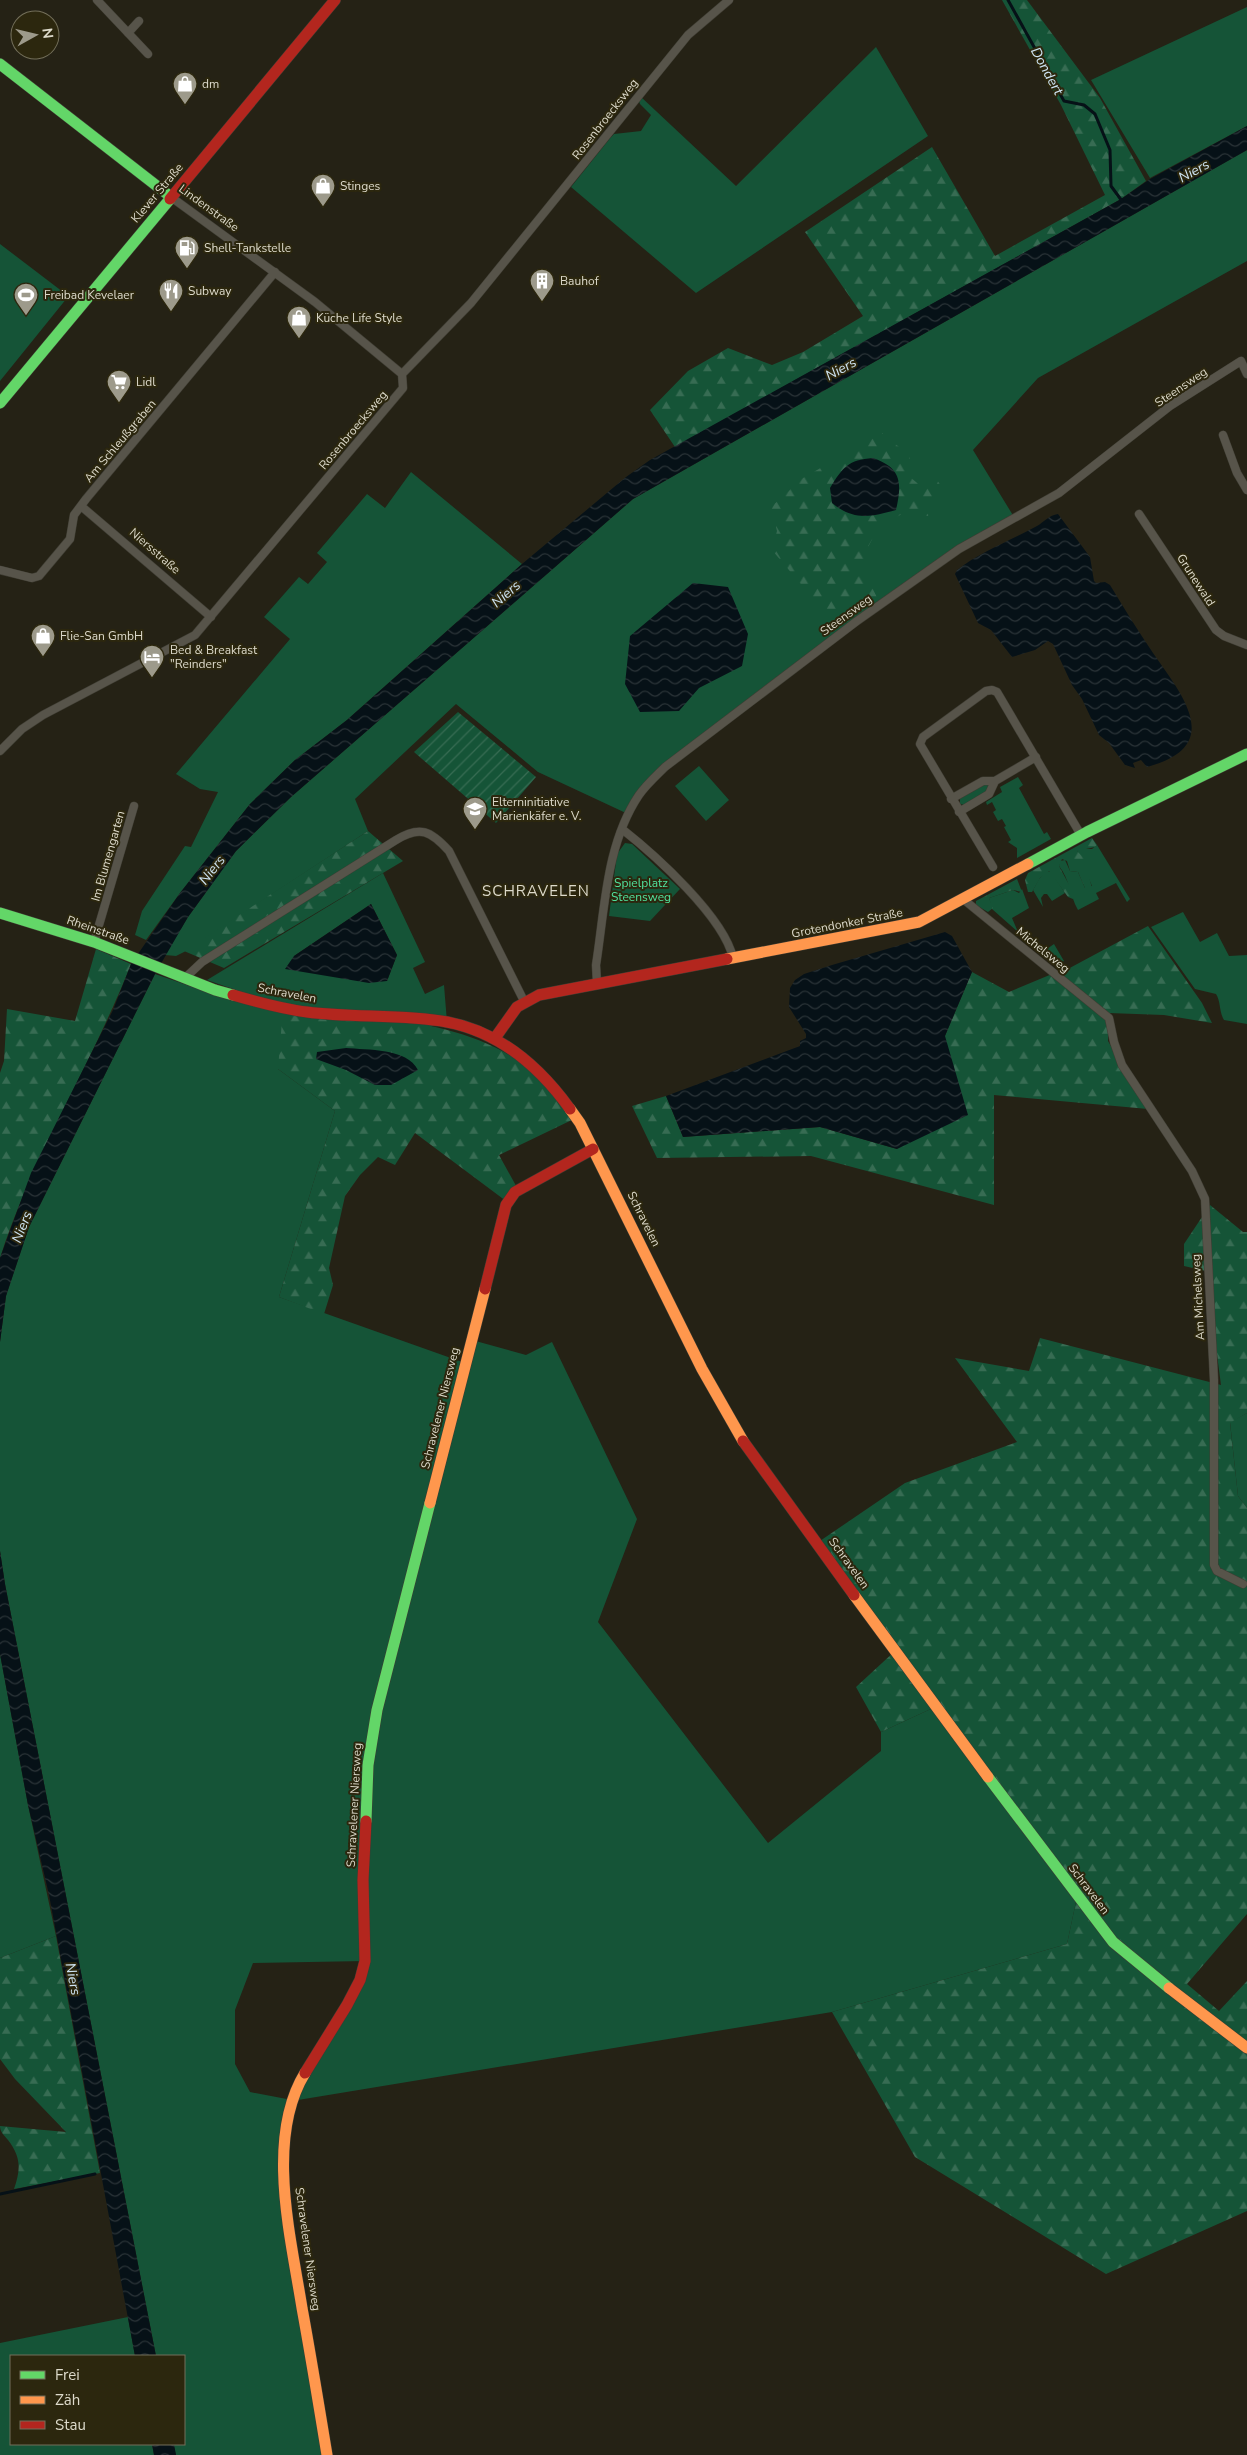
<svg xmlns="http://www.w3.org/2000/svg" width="1247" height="2455" font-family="'Nunito Sans',sans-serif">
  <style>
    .green { fill: #155437; fill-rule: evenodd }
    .forest { fill: url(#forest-firs) }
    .garden { fill: url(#garden-furrows) }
    .water { fill: url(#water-waves) }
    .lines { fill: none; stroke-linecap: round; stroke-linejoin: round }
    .stream { stroke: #061117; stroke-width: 3 }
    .street-casing { stroke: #3f3d33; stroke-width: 9 }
    .fast-casing { stroke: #3f3d33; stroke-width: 12 }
    .slow-casing { stroke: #3f3d33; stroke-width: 12 }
    .jam-casing { stroke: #3f3d33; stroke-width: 12 }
    .street { stroke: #57544a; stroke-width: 8 }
    .fast { stroke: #63d668; stroke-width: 11 }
    .slow { stroke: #ff974d; stroke-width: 11 }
    .jam { stroke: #b3261e; stroke-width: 11 }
    .labels { text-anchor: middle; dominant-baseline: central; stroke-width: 4; stroke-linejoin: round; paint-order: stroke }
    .poi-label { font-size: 12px; fill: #dddacb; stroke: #2c270e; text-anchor: start }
    .street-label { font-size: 12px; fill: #dddacb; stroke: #2c270e }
    .park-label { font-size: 12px; fill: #50e29e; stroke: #2c270e }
    .water-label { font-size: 14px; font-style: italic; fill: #cfe5f4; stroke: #2c270e }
    .quarter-label { font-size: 15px; letter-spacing: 1px; fill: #dddacb; stroke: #2c270e }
  </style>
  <defs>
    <pattern id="forest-firs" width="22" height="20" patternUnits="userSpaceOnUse" patternTransform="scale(1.25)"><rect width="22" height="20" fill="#155437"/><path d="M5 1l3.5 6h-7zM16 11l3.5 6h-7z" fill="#376c53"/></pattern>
    <pattern id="garden-furrows" width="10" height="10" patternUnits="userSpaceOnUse" patternTransform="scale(1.25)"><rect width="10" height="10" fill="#155437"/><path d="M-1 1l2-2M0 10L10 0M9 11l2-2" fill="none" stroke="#376c53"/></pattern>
    <pattern id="water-waves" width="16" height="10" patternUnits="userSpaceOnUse" patternTransform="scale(1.25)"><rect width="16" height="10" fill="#061117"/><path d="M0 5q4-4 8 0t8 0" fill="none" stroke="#2a3337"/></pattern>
  </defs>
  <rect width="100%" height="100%" fill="#252215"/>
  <!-- green -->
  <path class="green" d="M1247,7V126L1150,178L1091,80Z
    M876,47L928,136L696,293L571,187L611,137L614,134L641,131L651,115L640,104L638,98L640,96L736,186Z
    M1247,150V261L1038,378L973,450L1014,517L959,549L665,767L628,814L538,772L456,704L355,799L368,831L184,952L176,956L165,955L188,917L236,851L291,797L633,499Z
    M0,244L63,292L67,298L0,381Z
    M411,472L522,564L347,720L295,760L250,804L180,893L146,940L135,935L142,911L185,846L191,847L218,792L200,789L176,774L290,639L264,617L299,577L308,584L327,562L317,553L367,494L385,508Z
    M699,766L729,800L706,821L675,786Z
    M1018,777L1023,785L1019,788L1044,834L1047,832L1051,839L1017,858V848L1008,842L1011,840L1004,827L1006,826L1002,819L998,821L993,812L996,810L992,802L987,805L986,802L1002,792L1000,787Z
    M984,784L989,785L988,790L964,805L960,804V798Z
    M625,843L632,844L680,889L650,921L609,916L617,854Z
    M1097,845L1130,899L1127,902L1116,883L1096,893L1099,899L1078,910C1070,896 1070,880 1059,866L1060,861L1065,860L1070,871L1078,872L1085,888L1092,886L1077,851L1079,849H1092Z
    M1047,871L1051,872L1065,893L1052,901L1047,894H1044L1041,898L1043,907L1033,890L1039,879Z
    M383,873L425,962L413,968L425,994L444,985L447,1022L278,1069L335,1111L279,1297L465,1363L472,1340L526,1355L552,1342L637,1519L598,1622L768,1843L881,1751V1732L935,1707L1077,1897L1067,1944L832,2012L292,2101L284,2141L286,2211L327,2455H176L173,2444H184V2356H156L5,1584L0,1551V1342L6,1296L29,1227L155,974L234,1001H255L256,997L207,980ZM371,904L397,955L387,981L294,956ZM365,1961L292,2100L250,2092L235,2064V2010L253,1963Z
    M1022,889L1029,908L1012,918L1018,932L992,909L989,898L1013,890L1019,893Z
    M1183,912L1200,942L1217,933L1229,956L1247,955V1024L1224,1020C1219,1012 1221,1002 1216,994L1195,989L1151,927Z
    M1054,944L1064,961L1058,965L1041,953Z
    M1247,1413V1508L1238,1496L1230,1422Z
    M0,1654L28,1805L56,1936L0,1958Z
    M128,2317L135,2356H11V2444H152L154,2455H0V2343Z"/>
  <!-- forest -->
  <path class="forest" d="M1002,0H1027L1100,98L1146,181L1121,199L675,447L650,410L688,371L728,348L772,365L803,352L863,316L805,232L932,147L995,256L1105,195L1061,105Z
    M882,433L910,456V477L923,488L937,480L941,486L928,516L907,511L878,528L866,551L868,577L879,602L839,629L772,550L777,531L771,507L803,478Z
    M368,831L403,861L224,968L184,951Z
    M1092,838L1097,845L1095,847L1077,851L1084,858L1092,888H1085L1078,872L1070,871L1067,861L1062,859L1059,866L1074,894L1073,899L1068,897L1049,871L1040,878L1032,892H1028L1025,880L1028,873Z
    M1017,879L1022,892L1013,890L989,898L993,908L988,912L976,905V901Z
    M1148,926L1202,1003L1212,1023L1164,1015L1109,1013L1108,1041L1148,1109L994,1095V1205L811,1156L657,1158L632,1106L666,1096L683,1137L820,1127L897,1149L972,972L1009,992L1052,974L1059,979L1065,975L1066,970Z
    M96,949L131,964C92,1064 33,1155 0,1258V1073L4,1061L7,1009L75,1021Z
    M283,1009C353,1013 451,1019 511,1056C527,1067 540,1080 553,1095C561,1104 564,1112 576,1118L499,1155L520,1193L510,1204L415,1133L395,1165L378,1157L360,1175L345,1196L329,1268L333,1285L324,1314L279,1297L335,1111L278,1069Z
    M1210,1205L1243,1232H1247V1413L1230,1423L1238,1496L1247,1508V1914L1187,1984L1219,2011L1247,1981V2211L1106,2274L915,2157L832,2012L1067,1944L1077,1897L935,1707L881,1732L856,1687L895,1651L817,1543L905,1483L1017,1442L955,1358L1029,1371L1040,1338L1221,1385L1206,1271L1184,1266V1244Z
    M56,1936L100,2173L14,2189C21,2169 21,2157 8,2140C4,2135 0,2132 0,2126L66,2132L15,2079L0,2059V1958Z"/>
  <!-- garden -->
  <path class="garden" d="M458,712L536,777L496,823L414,752Z"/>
  <!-- water -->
  <path class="water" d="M1247,126V150L633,499L291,797L236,851L188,917L155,974L29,1227L6,1296L0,1342V1258L31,1173L113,1010L131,964L180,893L250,804L295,760L347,720L522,564L626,477L650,460L1121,199L1150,179Z
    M873,458C902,468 902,483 896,510C870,517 854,521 832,503L830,488C843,467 848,460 873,458Z
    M1058,514L1090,557L1094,581L1096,583L1105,582L1110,585C1124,608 1138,631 1153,653C1182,695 1226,746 1147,767L1141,760L1133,763L1135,768L1125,765L1109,743L1099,735L1082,699L1072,685L1053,644L1048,641L1035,650L1012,657L991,630L978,623L955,574L957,570C982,551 1010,541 1037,526C1044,522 1049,515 1058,514Z
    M693,583L728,587L748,634L742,666L699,688L679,711L640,712L625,684L630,636Z
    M371,904L397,955L387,981L369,983L285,969L294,956Z
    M945,932L952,936L972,972L945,1036L968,1115L897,1149L820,1127L683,1137L666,1096L800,1046V1041L806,1038V1034L789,1007L790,988L795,980L804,974L832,965Z
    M346,1048C367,1050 407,1048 418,1070L391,1085H375L346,1070L316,1059L317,1052Z
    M0,1551L5,1584L156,2356H135L49,1895L28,1805L0,1654Z
    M152,2444H174L176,2455H154Z"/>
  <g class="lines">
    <!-- stream -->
    <path class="stream" d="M1008,0L1064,101L1084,105L1095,114L1110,150L1111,186L1122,201
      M0,2194L95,2174"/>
    <defs>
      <path id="street" d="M97,0L148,54
        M128,33L139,21
        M171,197L315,302L402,374
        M402,374L471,303L688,35L729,0
        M1223,435L1237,473L1247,490
        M81,506L211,617
        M1139,514L1216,630L1224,636L1247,645
        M0,570L32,578L39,576L70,539L74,515L86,499L275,272
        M0,751L22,729L43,715L195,635L403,388L402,374
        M951,799L983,781H995L1036,757
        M959,812L989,794L995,781
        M622,829C655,855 724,917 733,958
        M993,867L920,744L923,737L986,691L992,690L997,692L1081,835
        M963,899L1109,1018L1114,1042L1122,1065L1192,1171L1205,1199L1214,1380V1565L1217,1571L1243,1584
        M94,942L134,806
        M185,978L202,962L396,840C420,825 431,831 449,851L524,1001
        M597,983L596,965C605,908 606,844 639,795C646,785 656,776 665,767L857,621L959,549L1059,493L1170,406L1241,361L1247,374"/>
      <path id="fast" d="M0,64L171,197
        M0,403L170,199
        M1028,864L1087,832L1247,754
        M0,913L94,942L215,990L233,995
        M988,1777L1113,1942L1169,1988
        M366,1821L368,1765L377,1710L430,1503"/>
      <path id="slow" d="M727,959L919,922L1028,864
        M570,1109L580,1123L702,1369L743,1441
        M430,1503L485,1289
        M854,1595L988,1777
        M1169,1988L1247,2048
        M305,2073C265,2138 291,2238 302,2308C311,2357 319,2406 327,2455"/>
      <path id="jam" d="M170,199L335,0
        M233,995C257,1002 282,1009 307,1012C352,1018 403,1014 447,1022C500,1032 539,1066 570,1109
        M495,1038L517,1007L539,995L727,959
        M485,1289L506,1205L515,1192L593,1149
        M743,1441L854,1595
        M305,2073L347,2005L360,1980L365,1961L363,1880L366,1821"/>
    </defs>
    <!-- street casing -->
    <use href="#street" class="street-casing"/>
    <!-- fast casing -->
    <use href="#fast" class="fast-casing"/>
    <!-- slow casing -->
    <use href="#slow" class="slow-casing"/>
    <!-- jam casing -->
    <use href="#jam" class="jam-casing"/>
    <!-- street -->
    <use href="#street" class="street"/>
    <!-- fast -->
    <use href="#fast" class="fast"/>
    <!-- slow -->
    <use href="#slow" class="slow"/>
    <!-- jam -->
    <use href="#jam" class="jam"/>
  </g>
  <!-- icons -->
  <defs>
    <symbol id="shop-pin" viewBox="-11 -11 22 30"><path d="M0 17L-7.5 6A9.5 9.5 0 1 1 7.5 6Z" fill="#9d9a8b" stroke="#2c270e"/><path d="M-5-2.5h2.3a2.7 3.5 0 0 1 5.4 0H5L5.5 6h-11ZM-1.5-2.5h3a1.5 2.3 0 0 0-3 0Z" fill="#fff"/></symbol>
    <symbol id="fuel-pin" viewBox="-11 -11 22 30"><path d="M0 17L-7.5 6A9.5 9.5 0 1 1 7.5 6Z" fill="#9d9a8b" stroke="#2c270e"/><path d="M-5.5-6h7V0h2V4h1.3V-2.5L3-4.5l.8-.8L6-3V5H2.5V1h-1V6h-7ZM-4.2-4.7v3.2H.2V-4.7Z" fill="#fff"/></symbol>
    <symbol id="building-pin" viewBox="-11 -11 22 30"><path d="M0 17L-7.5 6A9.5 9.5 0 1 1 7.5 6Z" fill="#9d9a8b" stroke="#2c270e"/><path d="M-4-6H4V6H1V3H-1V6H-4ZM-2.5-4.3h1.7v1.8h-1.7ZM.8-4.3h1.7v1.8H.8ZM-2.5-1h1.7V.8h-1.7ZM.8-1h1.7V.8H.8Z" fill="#fff"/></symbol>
    <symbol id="restaurant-pin" viewBox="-11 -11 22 30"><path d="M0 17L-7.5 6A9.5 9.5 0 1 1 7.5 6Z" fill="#9d9a8b" stroke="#2c270e"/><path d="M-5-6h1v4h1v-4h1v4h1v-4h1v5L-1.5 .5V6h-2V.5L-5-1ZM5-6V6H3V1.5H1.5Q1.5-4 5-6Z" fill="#fff"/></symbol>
    <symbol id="stadium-pin" viewBox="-11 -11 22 30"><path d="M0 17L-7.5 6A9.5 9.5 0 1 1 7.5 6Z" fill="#9d9a8b" stroke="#2c270e"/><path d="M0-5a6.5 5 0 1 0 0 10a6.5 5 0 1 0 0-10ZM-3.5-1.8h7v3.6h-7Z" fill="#fff"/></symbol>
    <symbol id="supermarket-pin" viewBox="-11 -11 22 30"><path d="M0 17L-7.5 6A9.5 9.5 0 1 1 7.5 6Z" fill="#9d9a8b" stroke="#2c270e"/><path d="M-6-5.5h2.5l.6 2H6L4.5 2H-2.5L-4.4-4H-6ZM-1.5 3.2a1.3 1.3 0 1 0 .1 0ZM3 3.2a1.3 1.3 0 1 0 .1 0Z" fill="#fff"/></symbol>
    <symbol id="hotel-pin" viewBox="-11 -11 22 30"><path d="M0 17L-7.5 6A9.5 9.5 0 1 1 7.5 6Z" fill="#9d9a8b" stroke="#2c270e"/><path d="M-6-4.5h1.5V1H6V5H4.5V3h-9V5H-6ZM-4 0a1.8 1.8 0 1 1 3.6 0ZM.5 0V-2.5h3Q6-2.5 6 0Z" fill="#fff"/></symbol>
    <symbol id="school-pin" viewBox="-11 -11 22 30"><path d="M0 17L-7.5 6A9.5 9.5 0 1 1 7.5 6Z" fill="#9d9a8b" stroke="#2c270e"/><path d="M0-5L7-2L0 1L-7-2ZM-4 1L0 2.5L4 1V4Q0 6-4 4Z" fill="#fff"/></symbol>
  </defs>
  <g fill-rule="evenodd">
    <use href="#shop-pin" x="171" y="70" width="28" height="38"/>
    <use href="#shop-pin" x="309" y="172" width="28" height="38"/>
    <use href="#fuel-pin" x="173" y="234" width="28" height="38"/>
    <use href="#building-pin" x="528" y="267" width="28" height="38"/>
    <use href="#restaurant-pin" x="157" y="277" width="28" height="38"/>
    <use href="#stadium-pin" x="12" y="281" width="28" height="38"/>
    <use href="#shop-pin" x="285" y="304" width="28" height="38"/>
    <use href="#supermarket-pin" x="105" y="368" width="28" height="38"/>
    <use href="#shop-pin" x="29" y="622" width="28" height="38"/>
    <use href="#hotel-pin" x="138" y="643" width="28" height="38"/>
    <use href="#school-pin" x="461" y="795" width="28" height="38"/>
  </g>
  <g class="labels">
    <!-- poi labels -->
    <g class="poi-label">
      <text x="202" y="84">dm</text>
      <text x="340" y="186">Stinges</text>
      <text x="204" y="248">Shell-Tankstelle</text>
      <text x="560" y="281">Bauhof</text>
      <text x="188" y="291">Subway</text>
      <text x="44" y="295">Freibad Kevelaer</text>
      <text x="316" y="318">Küche Life Style</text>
      <text x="136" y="382">Lidl</text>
      <text x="60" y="636">Flie-San GmbH</text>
      <text x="170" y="650">Bed &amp; Breakfast<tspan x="170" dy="14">"Reinders"</tspan></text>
      <text x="492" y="802">Elterninitiative<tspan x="492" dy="14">Marienkäfer e. V.</tspan></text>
    </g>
    <!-- street labels -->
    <g class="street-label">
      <text transform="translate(605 119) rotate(-52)">Rosenbroecksweg</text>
      <text transform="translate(157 193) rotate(-50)">Klever Straße</text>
      <text transform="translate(209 208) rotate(36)">Lindenstraße</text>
      <text transform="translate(1181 387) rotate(-34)">Steensweg</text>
      <text transform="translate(353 430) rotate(-50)">Rosenbroecksweg</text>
      <text transform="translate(120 441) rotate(-50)">Am Schleußgraben</text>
      <text transform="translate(155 551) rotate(41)">Niersstraße</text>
      <text transform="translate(1196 580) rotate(57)">Grunewald</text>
      <text transform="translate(846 615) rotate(-36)">Steensweg</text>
      <text transform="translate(108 856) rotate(-74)">Im Blumengarten</text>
      <text transform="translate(847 923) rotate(-11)">Grotendonker Straße</text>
      <text transform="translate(98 930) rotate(19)">Rheinstraße</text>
      <text transform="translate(1043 950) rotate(39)">Michelsweg</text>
      <text transform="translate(287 993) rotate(11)">Schravelen</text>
      <text transform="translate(644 1219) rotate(64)">Schravelen</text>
      <text transform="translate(1198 1297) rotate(-93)">Am Michelsweg</text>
      <text transform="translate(440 1408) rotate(-76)">Schravelener Niersweg</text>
      <text transform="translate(849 1563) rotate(54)">Schravelen</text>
      <text transform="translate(354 1805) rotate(-87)">Schravelener Niersweg</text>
      <text transform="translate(1089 1889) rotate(53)">Schravelen</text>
      <text transform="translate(308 2249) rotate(82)">Schravelener Niersweg</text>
    </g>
    <!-- park labels -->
    <g class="park-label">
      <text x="641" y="883">Spielplatz<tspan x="641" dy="14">Steensweg</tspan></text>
    </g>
    <!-- water labels -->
    <g class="water-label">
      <text transform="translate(1047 71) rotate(61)">Dondert</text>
      <text transform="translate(1194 171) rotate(-29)">Niers</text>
      <text transform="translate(841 369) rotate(-29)">Niers</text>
      <text transform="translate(506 594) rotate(-41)">Niers</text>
      <text transform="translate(212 870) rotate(-52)">Niers</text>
      <text transform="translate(22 1227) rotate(-69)">Niers</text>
      <text transform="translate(73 1979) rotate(79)">Niers</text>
    </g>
    <!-- quarter labels -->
    <g class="quarter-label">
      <text x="536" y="891">SCHRAVELEN</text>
    </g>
  </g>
  <!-- legend -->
  <rect x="10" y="2355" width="175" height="90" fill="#2c270e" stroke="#736f5a"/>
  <rect x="20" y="2371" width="25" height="8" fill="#63d668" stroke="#736f5a"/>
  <text x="55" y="2380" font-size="15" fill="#dddacb">Frei</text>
  <rect x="20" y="2396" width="25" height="8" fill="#ff974d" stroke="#736f5a"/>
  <text x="55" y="2405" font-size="15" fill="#dddacb">Zäh</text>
  <rect x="20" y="2421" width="25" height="8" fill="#b3261e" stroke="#736f5a"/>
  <text x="55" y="2430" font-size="15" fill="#dddacb">Stau</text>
  <!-- north arrow -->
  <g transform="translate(35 35) rotate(82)"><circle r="24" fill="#2c270e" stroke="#736f5a"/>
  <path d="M0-4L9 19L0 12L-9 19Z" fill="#9d9a8b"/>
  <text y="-8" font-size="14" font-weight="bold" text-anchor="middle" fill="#dddacb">N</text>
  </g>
</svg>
